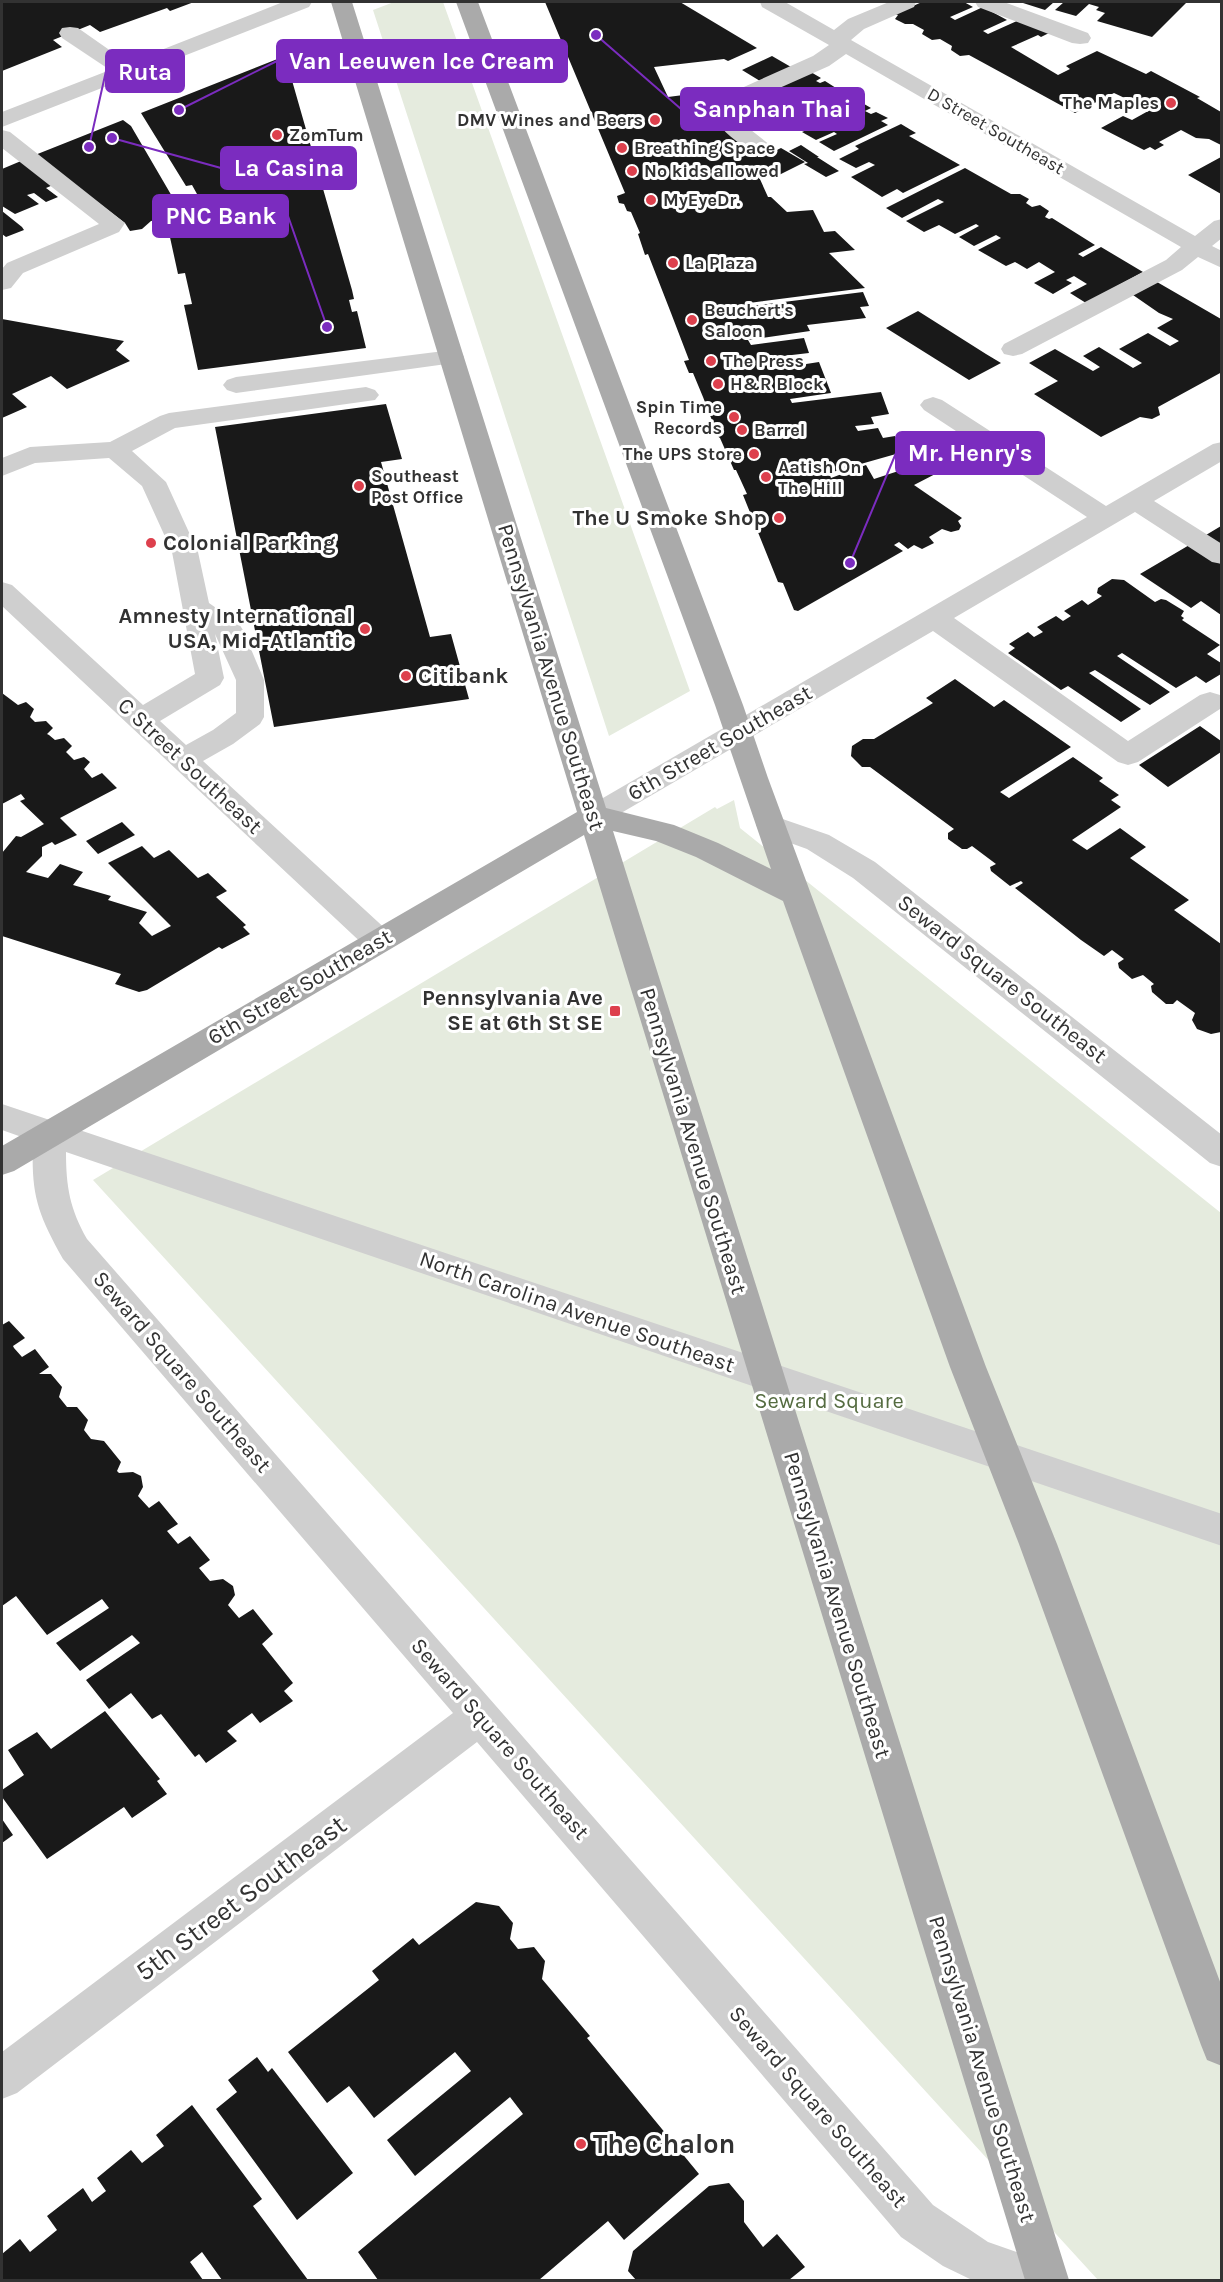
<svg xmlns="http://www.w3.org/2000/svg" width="1223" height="2282" font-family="Karla,sans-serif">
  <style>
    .green { fill: #e5ebde }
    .building { fill: #191919 }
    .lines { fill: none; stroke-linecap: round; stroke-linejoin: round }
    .minor { fill: #cfcfcf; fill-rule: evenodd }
    .major { fill: #aaa; fill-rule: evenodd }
    .poi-dot { fill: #dd404d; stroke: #fff; stroke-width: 2 }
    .labels { text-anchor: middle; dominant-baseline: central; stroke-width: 6; stroke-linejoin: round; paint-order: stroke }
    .far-poi-label { font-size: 18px; font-weight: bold; fill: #323232; stroke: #fff; text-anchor: start }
    .far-street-label { font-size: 18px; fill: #323232; stroke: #fff }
    .poi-label { font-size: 22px; font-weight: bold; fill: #323232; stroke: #fff; text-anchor: end }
    .street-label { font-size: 22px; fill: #323232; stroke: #fff }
    .park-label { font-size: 22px; fill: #556c41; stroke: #fff }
    .near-street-label { font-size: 27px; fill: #323232; stroke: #fff }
    .near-poi-label { font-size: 27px; font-weight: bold; fill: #323232; stroke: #fff; text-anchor: start }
    .leader { fill: none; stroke: #7b2cbf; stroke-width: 2 }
    .callout-dot { fill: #7b2cbf; stroke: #fff; stroke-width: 2 }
    .callout { fill: #7b2cbf; stroke: #7b2cbf; stroke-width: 2 }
    .callout-label { font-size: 24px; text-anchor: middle; font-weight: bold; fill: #fff }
  </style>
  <rect width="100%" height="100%" fill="#fff"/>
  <!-- green -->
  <path class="green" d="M394,2H443L690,691L609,736L373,10Z
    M734,800L740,828L1221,1213V2280H1098L93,1180L715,807L717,809Z"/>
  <!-- building -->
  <path class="building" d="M2,2H194L170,11L167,8L100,32L90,25L53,40L62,47L2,71Z
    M545,2H680L757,48L728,61L724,59L654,67L668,97L691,94L707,104L741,139L747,152L756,151L758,157H762L781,148L805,162L779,175L759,177L768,197H771L787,212L813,210L824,232L835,231L855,250L829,253L865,288L749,303L751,306L863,292L869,306L860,307L866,318L807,325L810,331L748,340L751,345L804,338L809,353L757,359L759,365L771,364L774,369L819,362L831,393L790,399L792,403L881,392L889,414L871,417L874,424L855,426L858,431L878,428L883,438L895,436L903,452L829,473L831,478L866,465L874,479L929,461L943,470L914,485L962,518L958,521L961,526L959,530L951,532L942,529L929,537L934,543L922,549L914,545L908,549L899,542L894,545L903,551L798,611L794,610L783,583L778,582L743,495L747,494L736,470H734L720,438L713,433L710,425L713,423L703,397L693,373H689L684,361L689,360L671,313L648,254L645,255L638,234L640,233L631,212L627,211L624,204L619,203L617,196L625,193Z
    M922,2H964L973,7L950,17L955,20L983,7L1007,20L983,31L988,34L1019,20L1051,32L1041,37L1038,35L1011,47L1058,75L1070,69L1066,66L1097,51L1146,74L1151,71L1200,97L1197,98L1221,112V145L1209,139L1196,138L1181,130L1159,142L1164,145L1155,150L1150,147L1144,150L1101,128L1123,116L1132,120L1150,110L1114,93L1075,113L969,55L960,56L951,50L952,46L940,39L932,40L922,34L924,30L913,24H905L895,19L898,15L895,14Z
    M1025,2H1054L1045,10L1023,3Z
    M1064,2H1182L1186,3L1152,37L1097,21L1105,13L1096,10L1099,7L1089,4L1076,16L1055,10Z
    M285,56L352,290L354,299L349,300L352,312L357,311L366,348L198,370L184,305L192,304L185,273L178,274L166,219L151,221L142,229L130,231L125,223L35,155L123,120L131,126L173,198L197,194L192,185L186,186L141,113Z
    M772,56L791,67L760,81L742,70Z
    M809,71L821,78L816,81L820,83L825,81L836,88L832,90L838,94L843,91L855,98L849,100L855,103L859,101L871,108L865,111L871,114L876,112L888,118L881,121L888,125L834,151L819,142L837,134L834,132L816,140L802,132L820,124L816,121L799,130L768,111L786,103L783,101L765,109L747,99Z
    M750,115L768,126L758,130L740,120Z
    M901,124L916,133L909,136L960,165L903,193L897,189L882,197L851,177L875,165L869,162L856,168L839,159L859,149L855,146Z
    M801,145L819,157H817L839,171L826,177L804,164L808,163L789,151Z
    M1221,157V194L1188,175Z
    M21,161L53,185L46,188L58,197L46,202L34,193L27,195L39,204L15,214L2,206V169Z
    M965,168L1011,194H1020L1029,199L1026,203L1032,207L1040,205L1049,211L1045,217L1049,219L1052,218L1095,245L1078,254L1083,257L1101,247L1143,272L1086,303L1070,293L1087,284L1074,276L1066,280L1072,283L1053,294L1034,283L1055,272L1039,262L1027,269L1015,262L1006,266L978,250L1001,238L996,235L974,246L959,237L979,226L976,224L955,234L939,225L924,232L906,221L944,202L938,199L902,218L886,208Z
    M2,211L22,227L24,230L6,237L2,234Z
    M1157,282L1221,319L1222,372L1158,407L1160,415L1152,419L1140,417L1101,437L1034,394L1058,381L1029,363L1055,349L1093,371L1100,367L1083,356L1099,347L1133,368L1142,363L1119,349L1148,333L1170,346L1179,341L1157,328L1173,319L1159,313L1133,295Z
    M918,311L986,354L1001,363L969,380L886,328Z
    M2,319L124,341L116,350L130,361L67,389L51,376L12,394L27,407L2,418Z
    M386,404L402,459L381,462L430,637L451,634L469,699L274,727L215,427Z
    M1221,526V545L1206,535Z
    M1191,544L1221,564V615L1201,601L1191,608L1140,574Z
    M1112,579L1124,580L1155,602L1161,599L1166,600L1184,611L1181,616L1184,618L1182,620L1220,645L1207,654L1221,663V674L1206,683L1196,676L1176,688L1122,653L1117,656L1170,692L1150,705L1095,670L1089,673L1141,709L1121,722L1068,686L1061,690L1008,653L1015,648L1009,644L1028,632L1034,637L1043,632L1037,627L1056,616L1063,621L1071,616L1064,611L1082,600L1088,605L1102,596L1097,593L1098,588Z
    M955,679L994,707L1004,700L1071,747L1000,792L1009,798L1073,757L1103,778L1099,781L1119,795L1111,800L1121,807L1072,840L1087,850L1120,828L1146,847L1130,858L1189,900L1174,910L1221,944V1032L1211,1034L1197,1029L1192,1020L1195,1013L1177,1000L1173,1004H1166L1152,992L1151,986L1154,984L1143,975L1132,979L1119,968L1118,963L1124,959L1112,950L1104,956L1081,940L1015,888L1023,883L1021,881L1010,886L991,871L990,867L996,864L972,846L967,849H962L948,839V833L954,829L870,767H862L851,756L852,746L863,739H874L933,703L926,698Z
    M2,693L18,705L26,702L34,709L30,717L35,722L46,721L53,728L47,734L49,735L55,740L64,738L72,746L66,752L74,760L84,757L90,762L84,769L92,778L102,773L117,788L60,818L77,835L55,845L52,842L42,847V856L26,872L48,878L60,864L83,872L73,885L111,896L108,900L147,912L139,923L152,936L171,926L108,863L142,846L154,858L169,850L198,878L208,873L227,891L216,897L246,925L243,927L250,934L222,949L219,947L147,990L139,992L115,984L121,974L2,936V853L16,836L21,837L44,824L20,801L25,799L21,794L2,804Z
    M1200,726L1221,741V752L1168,787L1139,765Z
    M122,822L135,835L98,854L86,841Z
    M9,1321L25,1338L13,1346L14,1348L22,1357L35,1349L49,1367L39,1374H51L62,1387L59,1397L67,1407H77L88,1420L84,1430L91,1439L104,1441L121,1462L117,1471L119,1473L133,1472L141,1476L143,1487L138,1496L149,1508L159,1501L178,1524L167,1531L178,1544L190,1536L210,1560L199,1568L210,1581L223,1579L233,1586L235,1595L228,1605L239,1618L253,1609L273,1634L262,1644L293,1683L284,1691L293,1701L260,1723L252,1713L227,1731L237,1741L206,1763L199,1754L195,1757L161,1714L152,1719L131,1693L109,1709L86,1680L140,1643L132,1635L80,1671L56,1643L109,1608L102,1599L47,1635L16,1596L2,1606V1325Z
    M105,1711L160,1779L157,1781L167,1794L132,1818L124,1807L47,1859L2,1797V1790L24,1775L8,1750L37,1732L51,1749Z
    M2,1819L13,1835L2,1843Z
    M476,1902L499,1906L513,1923L510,1939L518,1949L534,1947L545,1961L542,1979L590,2036L587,2038L699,2174L624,2240L608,2221L539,2280H378L358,2252L523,2114L510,2097L415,2176L387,2140L471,2071L455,2052L374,2118L349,2086L327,2103L288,2052L379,1980L372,1971L413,1938L419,1945Z
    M257,2057L268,2072L272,2068L353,2173L297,2220L216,2109L237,2092L228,2080Z
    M192,2105L262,2199L253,2206L308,2280H222L202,2252L190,2262L203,2280H2V2254L20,2239L30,2252L57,2230L47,2216L83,2188L92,2202L106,2191L97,2178L131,2150L142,2163L164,2146L156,2135Z
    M729,2183L744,2201V2222L763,2247L777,2234L805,2267L789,2280H636L628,2271L633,2251L709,2186Z"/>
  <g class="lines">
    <!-- minor -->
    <path class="minor" d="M283,2H312L309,7L2,127V112L110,70L62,38L59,33L62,28L70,27L78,28L128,63Z
      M760,2H785L834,30L848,19L889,2H916L914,7L864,29L851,40L1195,236L1214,221L1222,219V238L1212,246L1222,251V268L1198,257L1182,270L1022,354L1013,356L1004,354L1001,349L1004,344L1166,260L1181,247L846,54L829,66L730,110L737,119L775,149L772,154C749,159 717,126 705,108L708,103L813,56L829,45L762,7Z
      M975,2H1004L1088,33L1091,38L1088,43L1080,44L1072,43L978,7Z
      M2,130L10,132L125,223L119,232L23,273L11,288L2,290V269L7,263L99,224L2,148Z
      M452,350L461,352L464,357L461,362L236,393L227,390L223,385L227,380L236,377Z
      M366,387L375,390L379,395L375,400L175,428L132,451L166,482L198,552L209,603L239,624L243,630L264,680V717L260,724L233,744L203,761L390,933L394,941L390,949L379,952L368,949L2,606V582L12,585L143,705L195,674L172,552L142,486L109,458L35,463L2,476V458L30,447L110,442L160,416L169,413ZM215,634L236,680V713L213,730L186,745L160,721L220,685L224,678Z
      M933,397L942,400L1106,506L1213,444L1222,442V461L1154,501L1222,544V564L1212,562L1135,512L954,618L1128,741L1200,695L1210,692L1220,695V709L1138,762L1128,765L1118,762L933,631L604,823L594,826L584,823L579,816L584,809L1087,517L924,410L920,405L924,400Z
      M771,815L829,835L875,862L1222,1135V1167L1210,1163L853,878L807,849L760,832L756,825L760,818Z
      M2,1104L1222,1514V1546L66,1152C66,1187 70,1209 87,1239L933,2205L988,2242L1051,2264L1057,2280H972L943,2266L901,2237L477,1742L17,2093L2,2099V2052L453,1713L63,1259C37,1212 31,1195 33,1141L2,1130Z"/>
    <!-- major -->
    <path class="major" d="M331,2H352L606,808L674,825L718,843L771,869L715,705L456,2H478L743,705L768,778L986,1367L1057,1544L1222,1987V2066L1207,2060L1201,2045L1019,1544L950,1367L783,901L696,857L656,841L613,831L1069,2280H1025L584,835L14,1171L2,1175V1146L577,812Z"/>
  </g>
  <!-- markers -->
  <g class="poi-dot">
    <circle cx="1171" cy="103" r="6"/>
    <circle cx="655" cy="120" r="6"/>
    <circle cx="277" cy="135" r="6"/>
    <circle cx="622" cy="148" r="6"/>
    <circle cx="632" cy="171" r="6"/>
    <circle cx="651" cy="200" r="6"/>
    <circle cx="673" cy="263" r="6"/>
    <circle cx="692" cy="320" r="6"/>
    <circle cx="711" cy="361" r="6"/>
    <circle cx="718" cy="384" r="6"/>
    <circle cx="734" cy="417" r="6"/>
    <circle cx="742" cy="430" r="6"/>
    <circle cx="754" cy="454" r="6"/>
    <circle cx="766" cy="477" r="6"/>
    <circle cx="359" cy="486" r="6"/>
    <circle cx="779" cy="518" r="6"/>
    <circle cx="151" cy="543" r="6"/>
    <circle cx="365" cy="629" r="6"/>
    <circle cx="406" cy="676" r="6"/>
    <rect x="609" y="1005" width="12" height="12" rx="3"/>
    <circle cx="581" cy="2144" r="6"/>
  </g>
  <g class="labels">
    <!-- far-poi labels -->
    <g class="far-poi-label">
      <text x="1159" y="103" text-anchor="end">The Maples</text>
      <text x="643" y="120" text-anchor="end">DMV Wines and Beers</text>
      <text x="289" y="135">ZomTum</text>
      <text x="634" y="148">Breathing Space</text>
      <text x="644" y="171">No kids allowed</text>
      <text x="663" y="200">MyEyeDr.</text>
      <text x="685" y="263">La Plaza</text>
      <text x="704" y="310">Beuchert's<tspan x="704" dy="21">Saloon</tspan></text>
      <text x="723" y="361">The Press</text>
      <text x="730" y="384">H&amp;R Block</text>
      <text x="722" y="407" text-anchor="end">Spin Time<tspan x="722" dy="21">Records</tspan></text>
      <text x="754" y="430">Barrel</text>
      <text x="742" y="454" text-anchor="end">The UPS Store</text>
      <text x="778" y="467">Aatish On<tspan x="778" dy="21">The Hill</tspan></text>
      <text x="371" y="476">Southeast<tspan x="371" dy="21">Post Office</tspan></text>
    </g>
    <!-- far-street labels -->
    <g class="far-street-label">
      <text transform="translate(996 131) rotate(30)">D Street Southeast</text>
    </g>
    <!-- poi labels -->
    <g class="poi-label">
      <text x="767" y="518">The U Smoke Shop</text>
      <text x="163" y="543" text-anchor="start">Colonial Parking</text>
      <text x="353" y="616">Amnesty International<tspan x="353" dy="25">USA, Mid-Atlantic</tspan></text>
      <text x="418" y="676" text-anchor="start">Citibank</text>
      <text x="603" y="998">Pennsylvania Ave<tspan x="603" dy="25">SE at 6th St SE</tspan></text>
    </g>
    <!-- street labels -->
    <g class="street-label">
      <text transform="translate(551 677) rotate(73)">Pennsylvania Avenue Southeast</text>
      <text transform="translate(720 743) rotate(-30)">6th Street Southeast</text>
      <text transform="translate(190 766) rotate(43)">C Street Southeast</text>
      <text transform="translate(1002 979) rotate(38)">Seward Square Southeast</text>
      <text transform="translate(300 987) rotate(-30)">6th Street Southeast</text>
      <text transform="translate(693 1141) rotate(73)">Pennsylvania Avenue Southeast</text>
      <text transform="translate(577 1312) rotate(19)">North Carolina Avenue Southeast</text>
      <text transform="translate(182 1372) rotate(49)">Seward Square Southeast</text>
      <text transform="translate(837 1605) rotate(73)">Pennsylvania Avenue Southeast</text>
      <text transform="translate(500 1739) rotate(49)">Seward Square Southeast</text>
      <text transform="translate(982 2069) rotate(73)">Pennsylvania Avenue Southeast</text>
      <text transform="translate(818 2107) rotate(49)">Seward Square Southeast</text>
    </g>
    <!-- park labels -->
    <g class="park-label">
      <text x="829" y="1401">Seward Square</text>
    </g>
    <!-- near-street labels -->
    <g class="near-street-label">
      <text transform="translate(241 1898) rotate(-37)">5th Street Southeast</text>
    </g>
    <!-- near-poi labels -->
    <g class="near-poi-label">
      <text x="593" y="2144">The Chalon</text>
    </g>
  </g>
  <!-- callouts -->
  <path class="leader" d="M179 110L277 61M89 147L106 71M596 35L681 109M112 138L221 168M327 327L288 216M850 563L896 453"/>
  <g class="callout-dot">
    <circle cx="179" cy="110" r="6"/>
    <circle cx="89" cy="147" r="6"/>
    <circle cx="596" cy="35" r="6"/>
    <circle cx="112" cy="138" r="6"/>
    <circle cx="327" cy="327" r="6"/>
    <circle cx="850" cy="563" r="6"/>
  </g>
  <g class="callout">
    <rect x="277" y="40" width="290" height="42" rx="6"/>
    <rect x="106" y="50" width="78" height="42" rx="6"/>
    <rect x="681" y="88" width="183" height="42" rx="6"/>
    <rect x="221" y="147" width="135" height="42" rx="6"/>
    <rect x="153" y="195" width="135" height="42" rx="6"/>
    <rect x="896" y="432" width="148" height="42" rx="6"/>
  </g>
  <g class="callout-label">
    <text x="422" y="69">Van Leeuwen Ice Cream</text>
    <text x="145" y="80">Ruta</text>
    <text x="772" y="117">Sanphan Thai</text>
    <text x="289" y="176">La Casina</text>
    <text x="221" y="224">PNC Bank</text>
    <text x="970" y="461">Mr. Henry's</text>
  </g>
  <!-- border -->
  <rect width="1223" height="2282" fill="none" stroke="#323232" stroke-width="6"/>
</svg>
